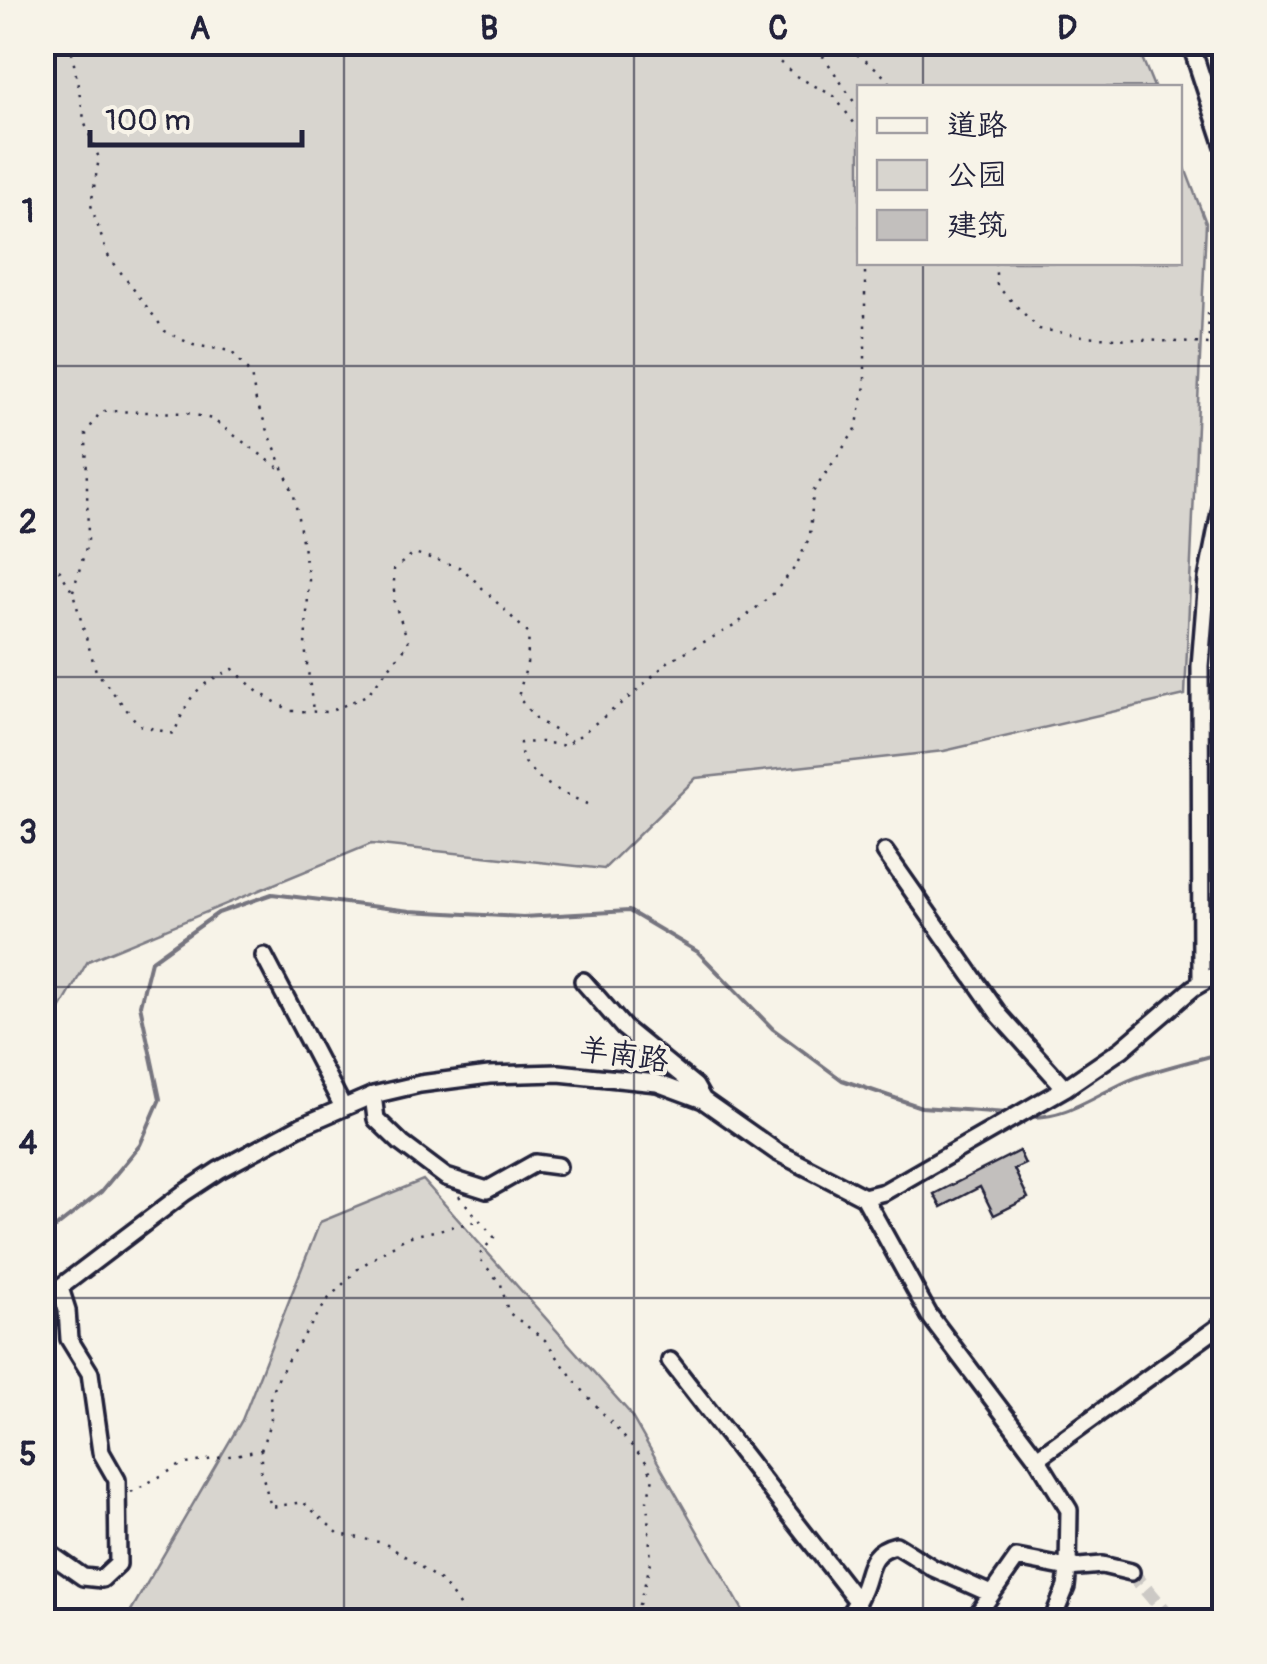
<svg xmlns="http://www.w3.org/2000/svg" width="1267" height="1664" font-family="Pangolin,'LXGW WenKai TC',sans-serif">
  <style>
    .green { fill: #d8d5cf; stroke: #7d7c85; stroke-width: 2.5 }
    .lines { fill: none; stroke-linecap: round; stroke-linejoin: round }
    .stream { stroke: #76747f; stroke-width: 4 }
    .building { fill: #c2bfbd; stroke: #22223b; stroke-width: 2.5 }
    .minor-tunnel { stroke: #ccc9c5; stroke-width: 15; stroke-dasharray: 15 8; stroke-linecap: butt }
    .minor-casing { stroke: #22223b; stroke-width: 22 }
    .path { stroke: #22223b; stroke-width: 2.5; stroke-dasharray: 2.5 8; stroke-linecap: butt }
    .minor { stroke: #f7f3e8; stroke-width: 15 }
    .rail-casing { stroke: #22223b; stroke-width: 8 }
    .rail { stroke: #f7f3e8; stroke-width: 4; stroke-dasharray: 11; stroke-linecap: butt }
    .grid { fill: none; stroke: #22223b; stroke-width: 2.5; stroke-opacity: 0.55 }
    .labels { text-anchor: middle; dominant-baseline: central; stroke-width: 8; stroke-linejoin: round; paint-order: stroke }
    .street-label { font-size: 30px; fill: #22223b; stroke: #f7f3e8 }
    .neatline { fill: none; stroke: #22223b; stroke-width: 4 }
    .grid-label { font-size: 32px; text-anchor: middle; font-weight: bold; fill: #22223b }
  </style>
  <rect width="100%" height="100%" fill="#f7f3e8"/>
  <filter id="ink" filterUnits="userSpaceOnUse"><feTurbulence type="fractalNoise" baseFrequency=".01" numOctaves="2"/><feDisplacementMap in="SourceGraphic" scale="20" xChannelSelector="R" yChannelSelector="G"/><feConvolveMatrix kernelMatrix="1 2 1 2 8 2 1 2 1" color-interpolation-filters="sRGB"/></filter>
  <g filter="url(#ink)">
    <!-- green -->
    <path class="green" d="M43,42L1136,43L1154,87L860,88V262H1180V155L1206,223L1185,695L944,751L696,778L604,869L371,844L88,961L43,1039Z
      M423,1180L629,1412L749,1621H125L242,1420L320,1222Z"/>
    <g class="lines">
      <!-- stream -->
      <path class="stream" d="M1026,1116C1064,1122 1101,1091 1135,1078C1164,1067 1195,1061 1224,1052
        M42,1238L101,1192L140,1145L160,1099L140,1005L151,961L218,913L272,894L410,911L523,917L629,911L698,952L773,1029L842,1080L921,1107L1007,1113"/>
    </g>
    <!-- building -->
    <path class="building" d="M1019,1151L1025,1164L1014,1169L1028,1198L994,1215L980,1187L941,1207L934,1194Z"/>
    <g class="lines">
      <!-- minor-tunnel -->
      <path class="minor-tunnel" d="M1131,1572L1174,1622"/>
      <defs>
        <path id="minor" d="M1190,42L1224,146
          M885,852L1000,1016L1065,1088
          M264,956L343,1107
          M583,981L624,1028L695,1086L703,1100
          M1201,983L1200,666L1207,579L1224,492
          M373,1095L376,1119L402,1144L446,1177L487,1190L535,1163L558,1166
          M864,1197L929,1315L1037,1458
          M42,1301L184,1193L219,1170L301,1126L373,1095L420,1084L489,1075L559,1073L657,1083L703,1100L777,1152L864,1197L884,1192L1065,1088L1122,1049L1193,988L1212,977L1224,975
          M670,1361L857,1601L856,1622
          M42,1553L46,1551L83,1577L102,1579L118,1564L117,1480L101,1452L90,1373L69,1339L67,1310L60,1288
          M42,1611L46,1622
          M845,1622C850,1612 857,1603 861,1593C871,1573 866,1552 896,1545L933,1568L991,1594
          M972,1622L1017,1558L1068,1568L1102,1565L1131,1572
          M1056,1622V1611L1066,1587L1068,1568L1069,1510L1037,1458L1224,1323"/>
      </defs>
      <!-- minor casing -->
      <use href="#minor" class="minor-casing"/>
      <!-- path -->
      <path class="path" d="M70,42L85,124L99,158L91,205L107,254L165,331L193,345L231,351L251,375L256,401L294,495L309,580L305,646L313,711
        M756,42L796,76L834,96L860,131
        M794,42L824,57L860,111
        M840,42L877,69L895,88
        M860,225V233
        M995,262L997,286L1039,329L1083,336L1209,344L1208,311L1212,305L1224,302
        M42,557L60,571L73,593L96,671L139,725L174,734C188,697 196,685 233,669L258,692L291,711L329,712L367,695L409,643L394,602V569L414,553L462,568L529,634L527,664L518,697L536,719L572,741
        M73,591L88,541L86,434L101,411L187,413L212,419L283,471
        M587,804C561,792 519,775 520,743L542,742L566,746L632,695L670,660L736,625L774,593L796,566L810,536L813,492L856,429L865,386V262
        M459,1196L494,1237L478,1257L501,1284L508,1312L545,1340L578,1385L646,1462L653,1478L647,1500L651,1562L634,1622
        M261,1450L271,1419L270,1395L287,1361L329,1298L360,1267L407,1237L478,1221
        M131,1492L181,1465L261,1450V1470L271,1507L303,1502L339,1534L384,1543L417,1564L445,1585L463,1612L464,1622"/>
      <!-- minor -->
      <use href="#minor" class="minor"/>
      <defs>
        <path id="rail" d="M1218,1622L1224,1611"/>
      </defs>
      <!-- rail casing -->
      <use href="#rail" class="rail-casing"/>
      <!-- rail -->
      <use href="#rail" class="rail"/>
    </g>
  </g>
  <!-- grid -->
  <path class="grid" d="M344,42V1622M634,42V1622M923,42V88M923,262V1622M42,366H1224M42,677H1224M42,987H1224M42,1298H1224"/>
  <g class="labels">
    <!-- street labels -->
    <g class="street-label">
      <text transform="translate(624 1055) rotate(8)">羊南路</text>
    </g>
  </g>
  <!-- margin -->
  <rect width="1267" height="1664" fill="none" stroke="#f7f3e8" stroke-width="110"/>
  <!-- legend -->
  <rect x="857" y="85" width="325" height="180" fill="#f7f3e8" stroke="#a29fa3" stroke-width="2.5"/>
  <rect x="877" y="118" width="50" height="15" fill="#f7f3e8" stroke="#a29fa3" stroke-width="2.5"/>
  <text x="947" y="135" font-size="30" fill="#22223b">道路</text>
  <rect x="877" y="160" width="50" height="30" fill="#d8d5cf" stroke="#a29fa3" stroke-width="2.5"/>
  <text x="947" y="185" font-size="30" fill="#22223b">公园</text>
  <rect x="877" y="210" width="50" height="30" fill="#c2bfbd" stroke="#a29fa3" stroke-width="2.5"/>
  <text x="947" y="235" font-size="30" fill="#22223b">建筑</text>
  <!-- scale -->
  <path d="M90 130v15h212v-15" fill="none" stroke="#22223b" stroke-width="5"/>
  <text x="105" y="130" font-size="30" fill="#22223b" stroke="#f7f3e8" stroke-width="8" paint-order="stroke">100 m</text>
  <rect x="55" y="55" width="1157" height="1554" class="neatline"/>
  <g class="grid-label">
    <text x="200" y="39">A</text>
    <text x="489" y="39">B</text>
    <text x="778" y="39">C</text>
    <text x="1067" y="39">D</text>
    <text x="28" y="222">1</text>
    <text x="28" y="533">2</text>
    <text x="28" y="843">3</text>
    <text x="28" y="1154">4</text>
    <text x="28" y="1465">5</text>
  </g>
</svg>
